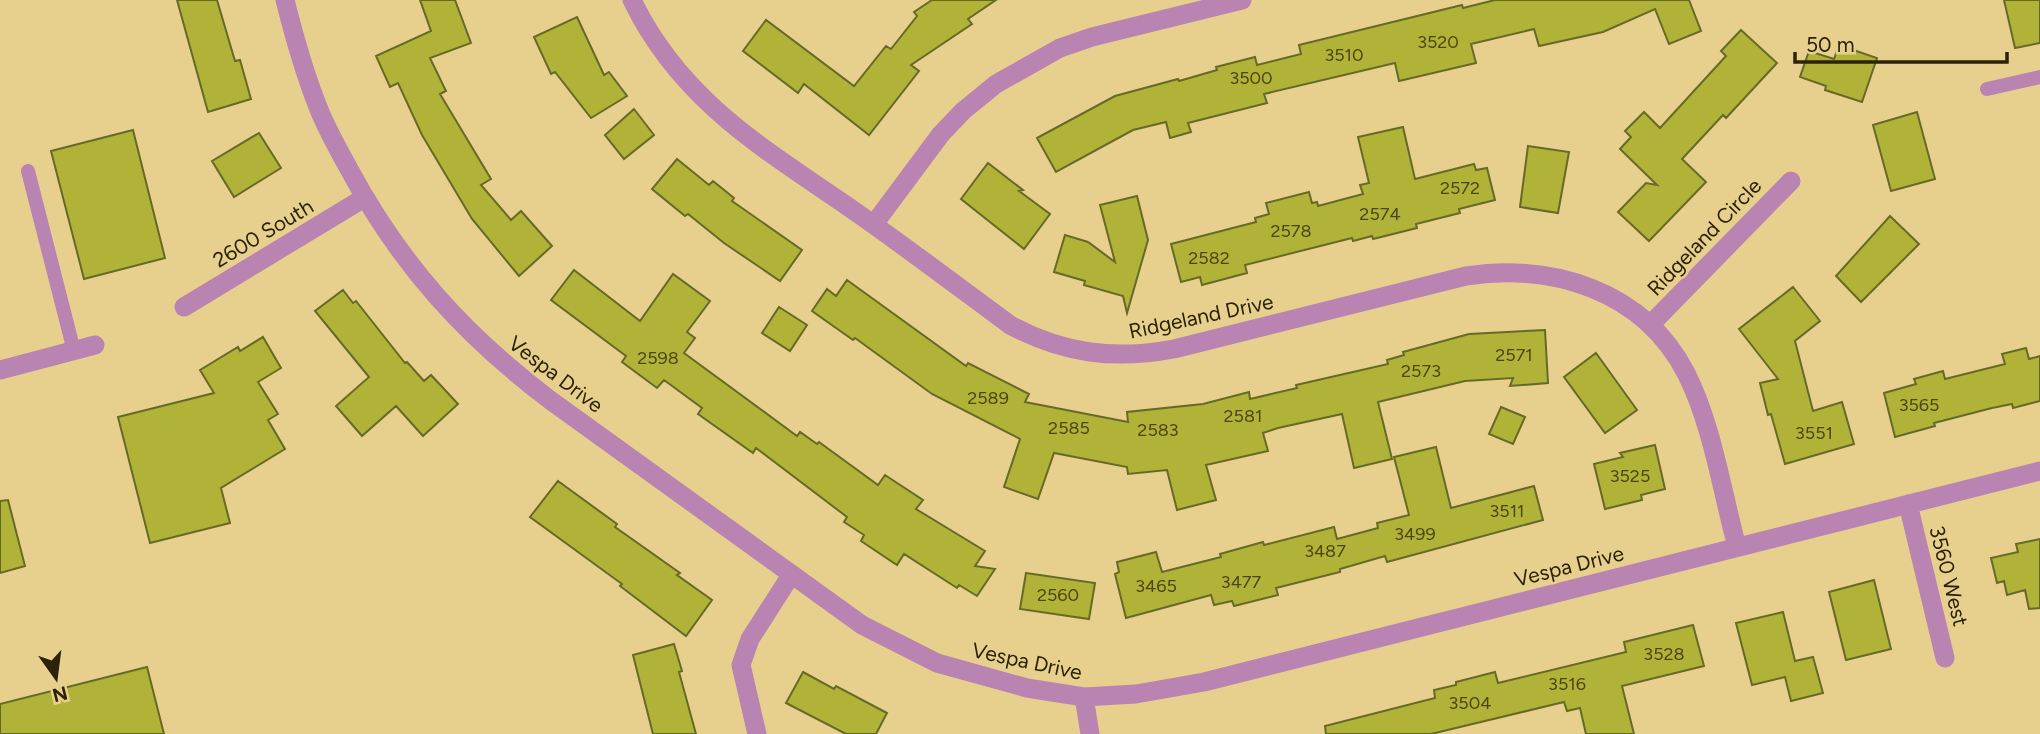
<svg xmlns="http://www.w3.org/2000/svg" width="2040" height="734" font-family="Figtree,sans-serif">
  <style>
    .building { fill: #b0b338; stroke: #676a27; stroke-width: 2 }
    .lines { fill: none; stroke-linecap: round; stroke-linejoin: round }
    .service { stroke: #b983b2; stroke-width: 14 }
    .minor { stroke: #b983b2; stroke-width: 19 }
    .labels { text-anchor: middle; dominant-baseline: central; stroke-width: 5; stroke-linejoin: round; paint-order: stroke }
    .number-label { font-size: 18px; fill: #4c4613 }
    .street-label { font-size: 21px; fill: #2b2207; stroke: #e7d08e }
  </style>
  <rect width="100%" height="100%" fill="#e7d08e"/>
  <!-- building -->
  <path class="building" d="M177,0H217L235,61L240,60L251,99L208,112Z
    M420,0H455L471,43L430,58L446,91L440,94L491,179L481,185L511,220L521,211L552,246L519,276L472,219L422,135L398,83L390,87L376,56L431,31Z
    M932,0H996L968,19L972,24L911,65L919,71L869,135L804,84L798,93L743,51L766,20L854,86L886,46L891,49L917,16L914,12Z
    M1495,0H1689L1701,31L1669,44L1655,9L1603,32L1539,46L1534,29L1471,44L1476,63L1399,81L1395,63L1264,94L1267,103L1188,123L1191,132L1170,138L1166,122L1133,130L1056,172L1037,138L1115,96L1178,79L1179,81L1217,70L1216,67L1255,57L1257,65L1301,54L1299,45L1462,5L1463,8Z
    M2004,0H2040V43L2015,48Z
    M577,17L604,75L609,72L627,96L591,118L555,72L551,74L534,37Z
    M1741,30L1777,63L1726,118L1723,115L1682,159L1706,182L1649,241L1618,212L1646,183L1657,185L1620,149L1631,137L1625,131L1644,112L1660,128L1726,56L1721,51Z
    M1839,45L1877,58L1862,102L1825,90L1826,86L1800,77L1809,51L1834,59Z
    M634,109L654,135L624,159L605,135Z
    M1917,112L1935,179L1891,191L1873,125Z
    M1403,127L1415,179L1474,164L1476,170L1487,168L1495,200L1459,209L1460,213L1416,224L1417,228L1373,239L1372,236L1353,241L1352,238L1245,265L1247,273L1202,285L1200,277L1181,282L1171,244L1256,222L1255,218L1269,214L1266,203L1309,192L1312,203L1317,202L1318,206L1363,194L1360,185L1369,183L1358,137Z
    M133,130L165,258L84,279L51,151Z
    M259,133L281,168L234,197L212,161Z
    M1528,146L1569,152L1558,213L1520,207Z
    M677,159L709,185L713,181L734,198L732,201L802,250L780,281L724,243L688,214L685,216L652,189Z
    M988,163L1023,190L1019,191L1050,214L1024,249L961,199Z
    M1137,196L1148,240L1127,313L1123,296L1084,285L1085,281L1054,272L1065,235L1088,242L1115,262L1100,205Z
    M1890,216L1919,244L1861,302L1836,276Z
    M574,270L640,321L673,274L710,301L687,332L695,338L684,353L797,436L800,432L817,444L819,442L878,485L885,475L923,500L916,509L985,551L975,566L995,569L977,596L959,585L957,588L904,554L897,565L861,541L864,535L844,522L847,517L756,448L753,453L698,414L702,408L664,380L657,388L622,362L626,356L551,300Z
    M847,280L966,366L968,363L1029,394L1025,402L1128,422L1127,412L1203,404L1249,392L1250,399L1297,388L1296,385L1388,364L1387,360L1404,355L1403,352L1469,334L1545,330L1548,383L1510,386L1513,378L1465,381L1378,402L1392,459L1354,468L1342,414L1278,428L1263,433L1268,451L1206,465L1216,500L1177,510L1167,470L1128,474L1127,467L1054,453L1038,499L1004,487L1020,439L932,394L855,338L853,340L812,311L827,289L836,296Z
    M1793,287L1820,321L1795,341L1813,411L1842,402L1854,444L1785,464L1771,414L1768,415L1760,383L1778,379L1739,329Z
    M343,290L353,303L356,301L405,363L407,362L424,381L431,375L458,404L423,436L396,406L362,436L336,406L369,377L315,311Z
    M779,307L807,325L790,351L762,333Z
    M263,337L281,368L258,382L278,414L268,420L285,449L221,488L230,523L150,543L118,417L214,393L200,370L238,347L240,351Z
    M2026,348L2029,359L2040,356V401L2013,408L2012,404L1992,408L1934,423L1935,426L1895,437L1884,393L1916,384L1914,379L1943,371L1945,379L2005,364L2002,354Z
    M1596,353L1637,410L1605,433L1564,377Z
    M1501,407L1525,417L1513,444L1489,434Z
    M1655,445L1665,489L1641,495L1642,500L1605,509L1594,464L1623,457L1620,453Z
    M1436,447L1451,508L1534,486L1543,520L1387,562L1385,556L1340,569V572L1276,588L1278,595L1234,606L1232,601L1214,605L1211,595L1126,618L1115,574L1119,572L1117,562L1156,552L1162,572L1221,557L1220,554L1263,542L1264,545L1334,527L1337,539L1378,528L1377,523L1409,515L1394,457Z
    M558,481L617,524L615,527L680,573L677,575L712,600L686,636L620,586L622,584L530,517Z
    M8,500L25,566L0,573V501Z
    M2040,539V608L2029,609L2025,590L2007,595L2004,581L1997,583L1991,558L2018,552L2016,544Z
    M1026,573L1095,583L1089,619L1020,609Z
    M1874,580L1891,649L1846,660L1829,592Z
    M1783,612L1795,661L1813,657L1823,693L1791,701L1785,677L1752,685L1736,623Z
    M1693,625L1704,666L1622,686L1634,734H1586L1580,708L1567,711L1564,702L1431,734H1326L1325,726L1435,698L1434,690L1456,685V682L1495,672L1498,683L1626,652L1624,642Z
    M674,644L682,671L679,672L696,734H653L633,655Z
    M147,667L164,734H0V704Z
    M803,672L834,689L836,686L887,713L876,734H846L786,703Z"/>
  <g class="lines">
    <!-- service -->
    <path class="service" d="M1987,89L2040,77
      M28,171L74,351"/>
    <!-- minor -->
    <path class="minor" d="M285,0C294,36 304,72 318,107C326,128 338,149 349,169C400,264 464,335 550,400L862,625L937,663L1027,688L1084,697L1136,694L1204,682L2040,471
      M632,0C682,104 770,152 860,215C911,251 960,288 1010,325C1065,354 1114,360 1174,349L1466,276C1552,263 1643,290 1686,373C1712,424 1722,491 1737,547
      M874,224L941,134L963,111L996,84L1060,48L1092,37L1242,0
      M184,307L364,198
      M1650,325L1791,181
      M0,370L95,345
      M1908,504L1945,658
      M1084,697L1090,734
      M757,734L741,665L750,639L791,575"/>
  </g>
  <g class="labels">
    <!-- number labels -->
    <g class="number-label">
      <text x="1438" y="42">3520</text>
      <text x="1344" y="55">3510</text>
      <text x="1251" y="78">3500</text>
      <text x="1460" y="188">2572</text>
      <text x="1380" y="214">2574</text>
      <text x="1291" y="231">2578</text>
      <text x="1209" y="258">2582</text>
      <text x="1514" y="355">2571</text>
      <text x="658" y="358">2598</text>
      <text x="1421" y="371">2573</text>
      <text x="988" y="398">2589</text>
      <text x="1919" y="405">3565</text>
      <text x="1243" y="416">2581</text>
      <text x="1069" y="428">2585</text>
      <text x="1158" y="430">2583</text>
      <text x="1814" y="433">3551</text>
      <text x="1630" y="476">3525</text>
      <text x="1507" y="511">3511</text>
      <text x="1415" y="534">3499</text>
      <text x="1325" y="551">3487</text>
      <text x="1241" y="582">3477</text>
      <text x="1156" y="586">3465</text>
      <text x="1058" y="595">2560</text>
      <text x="1664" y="654">3528</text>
      <text x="1567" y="684">3516</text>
      <text x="1470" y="703">3504</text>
    </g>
    <!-- street labels -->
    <g class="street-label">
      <text transform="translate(263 233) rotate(-31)">2600 South</text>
      <text transform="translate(1704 237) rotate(-46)">Ridgeland Circle</text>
      <text transform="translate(1201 316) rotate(-12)">Ridgeland Drive</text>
      <text transform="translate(556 374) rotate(37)">Vespa Drive</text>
      <text transform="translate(1569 566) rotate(-14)">Vespa Drive</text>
      <text transform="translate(1949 576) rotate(76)">3560 West</text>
      <text transform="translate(1027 661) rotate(12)">Vespa Drive</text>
    </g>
  </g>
  <!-- north arrow -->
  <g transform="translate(56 678) rotate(166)" stroke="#e7d08e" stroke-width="5" paint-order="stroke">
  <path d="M0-5L12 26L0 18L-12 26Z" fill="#2b2207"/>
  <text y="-10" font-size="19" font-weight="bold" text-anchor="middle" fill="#2b2207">N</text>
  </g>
  <!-- scale -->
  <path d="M1795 52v10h212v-10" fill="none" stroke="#2b2207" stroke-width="3.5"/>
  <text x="1806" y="52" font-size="21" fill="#2b2207" stroke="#e7d08e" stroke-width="5" paint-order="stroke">50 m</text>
</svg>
